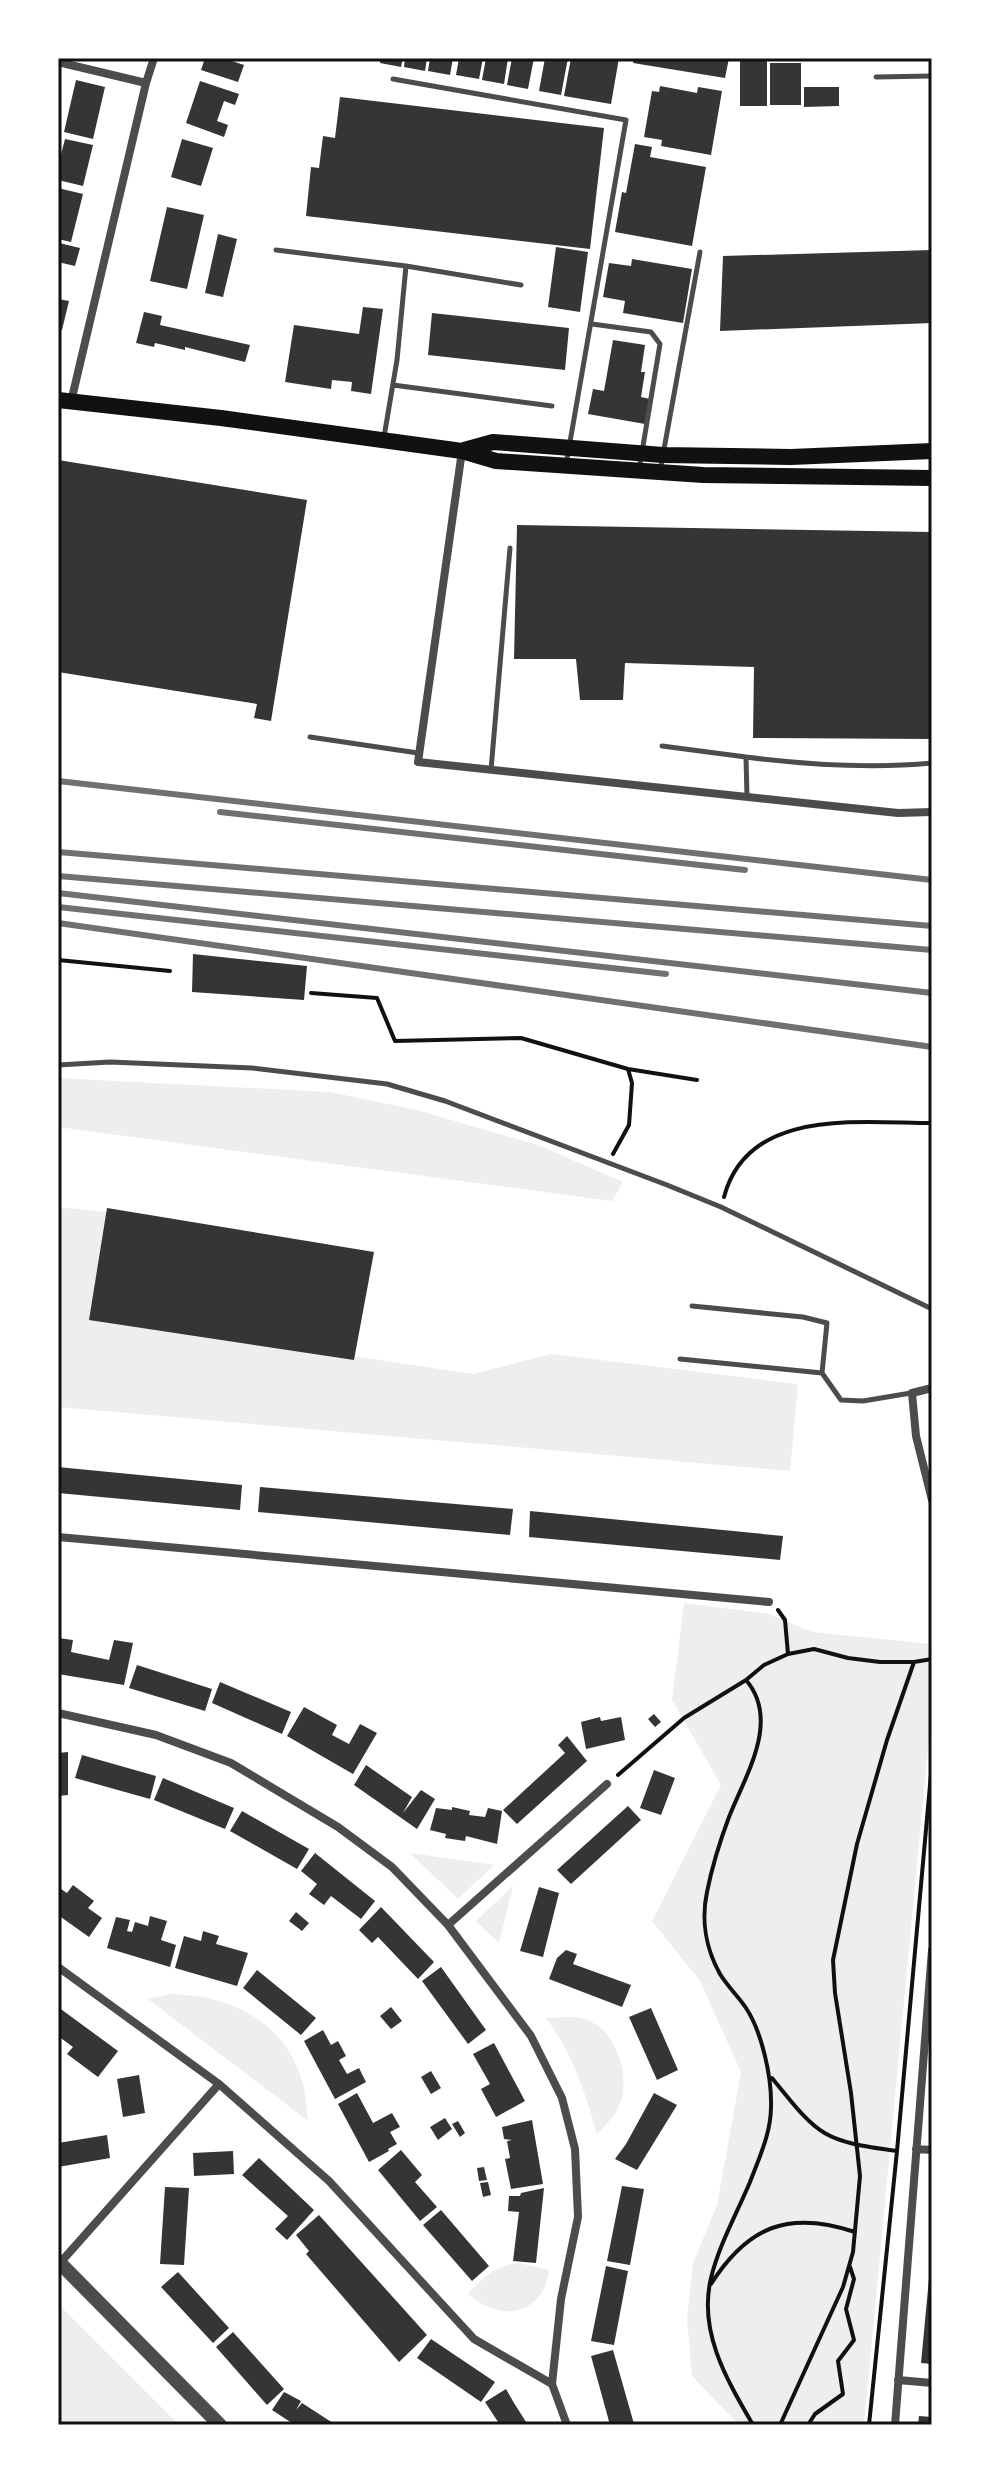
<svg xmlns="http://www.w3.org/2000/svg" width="990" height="2483" font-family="'Titillium Web',sans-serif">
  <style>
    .green { fill: #eee }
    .building { fill: #353535 }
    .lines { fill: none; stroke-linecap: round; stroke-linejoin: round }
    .path { stroke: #111; stroke-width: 4 }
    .service { stroke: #4c4c4c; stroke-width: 5 }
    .minor { stroke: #4c4c4c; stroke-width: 8 }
    .tertiary { stroke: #4c4c4c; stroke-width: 14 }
    .primary { stroke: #111; stroke-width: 16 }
    .rail { stroke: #707070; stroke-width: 6 }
    .neatline { fill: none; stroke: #111; stroke-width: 3 }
  </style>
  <rect width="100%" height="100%" fill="#fff"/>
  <!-- green -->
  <path class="green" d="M58,1078L330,1092L417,1110L538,1145L623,1182L612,1201L58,1127Z
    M58,1207L114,1213L93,1317L473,1374L551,1354L798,1384L790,1471L58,1407Z
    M684,1603L769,1614L812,1632L932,1644V1706L864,2425H739L692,2376L687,2319L693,2263L717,2205L741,2072L700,1981L652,1921L721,1785L672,1700Z
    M410,1853L494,1865L458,1899Z
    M513,1886L499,1943L476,1921Z
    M171,1994C232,1995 286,2022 303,2084C306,2095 306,2109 308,2121L148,1999Z
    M565,2017C571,2017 578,2017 584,2019C616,2028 631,2076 620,2104C615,2116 606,2125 597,2134C585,2092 573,2054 546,2018Z
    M519,2263L549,2270C543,2317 499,2322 468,2294C482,2278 496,2265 519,2263Z
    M58,2304L179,2425H58Z"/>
  <!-- building -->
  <path class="building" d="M205,58H230L229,60L244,65L238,82L201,70Z
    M381,58H403L401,67L380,63Z
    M405,58H427L425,71L404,67Z
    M430,58H453L450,75L428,71Z
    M459,58H483L479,79L456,75Z
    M486,58H508L504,84L482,80Z
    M512,58H534L528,89L507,85Z
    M545,58H568L561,95L539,91Z
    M571,58H619L611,104L564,96Z
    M634,58H729L725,78L633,63Z
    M740,58H767V106H740Z
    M770,63H801V105H770Z
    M76,80L105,87L93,139L64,132Z
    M200,81L239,94L235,105L224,101L217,121L228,125L224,137L186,123Z
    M660,86L697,93L698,87L722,91L711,155L661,146L662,140L644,137L652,91L659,92Z
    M804,87H839V106L804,107Z
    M340,97L604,128L590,249L306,216L311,167L319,168L323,136L335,138Z
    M65,139L93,145L83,186L58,180V166Z
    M182,139L213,148L201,186L171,177Z
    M635,144L652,147L650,157L706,167L692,246L615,232L622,192L626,193Z
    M58,188L83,194L71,242L58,239Z
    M167,207L204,215L187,289L150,281Z
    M218,234L237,239L223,297L205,293Z
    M59,243L80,248L75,266L58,262Z
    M556,247L588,252L580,312L548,307Z
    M932,250V323L720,331L723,256Z
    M632,259L692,269L683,323L623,313L625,301L603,297L609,263L631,266Z
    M58,299L69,301L62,330L58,329Z
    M363,307L383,309L371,394L351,391L352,382L332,380L331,389L285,382L294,325L359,334Z
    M144,312L162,316L160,325L250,345L245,362L185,347V350L155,343L154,347L136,343Z
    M432,313L569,328L565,370L428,355Z
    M613,340L645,345L641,372H645L641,397L650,399L645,424L588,414L593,389L604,391Z
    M58,460L307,500L271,721L254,718L257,704L58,672Z
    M517,525L932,532V739L753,738L754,667L625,663L623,700H580L576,659H514Z
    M193,954L307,966L304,1000L192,992Z
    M107,1208L374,1252L354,1360L89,1320Z
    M58,1467L242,1485L240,1510L58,1493Z
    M260,1487L513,1509L510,1535L258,1512Z
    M530,1511L783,1536L780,1560L529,1537Z
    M58,1638L73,1640L71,1652L109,1660L114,1640L133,1643L124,1685L58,1674Z
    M137,1665L212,1689L205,1711L129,1688Z
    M220,1682L291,1712L282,1734L212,1703Z
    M304,1707L337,1725L332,1735L349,1744L360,1724L377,1733L353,1774L287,1736Z
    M654,1714L661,1722L655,1727L648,1719Z
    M600,1717L601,1721L621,1717L625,1740L586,1749L581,1722Z
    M567,1736L587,1761L517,1824L503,1810L565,1753L558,1745Z
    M68,1752V1795L58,1796V1753Z
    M82,1755L156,1776L150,1799L75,1778Z
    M366,1765L412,1797L403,1813L421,1790L435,1799L417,1829L354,1785Z
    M654,1770L675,1778L661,1815L640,1808Z
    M163,1778L234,1808L225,1829L154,1800Z
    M628,1806L641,1820L571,1884L557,1870Z
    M452,1807L470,1811L469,1815L485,1817L488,1808L502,1811L497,1844L466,1836L465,1841L445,1838L446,1834L430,1830L436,1808L452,1810Z
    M242,1811L309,1849L297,1869L230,1831Z
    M315,1853L375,1901L361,1919L331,1896L324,1905L309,1894L317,1884L301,1871Z
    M73,1885L94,1901L88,1908L102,1918L89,1937L58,1915V1887L67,1893Z
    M539,1887L559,1893L543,1957L520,1951Z
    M381,1907L434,1962L418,1979L378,1937L372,1943L359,1930Z
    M296,1912L309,1923L302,1931L289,1921Z
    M150,1916L167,1921L161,1940L176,1945L170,1967L107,1948L116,1917L130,1920L127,1931L132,1932L135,1922L148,1926Z
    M203,1931L219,1936L216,1944L248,1953L237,1986L175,1968L184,1936L201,1941Z
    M566,1950L577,1954L573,1964L631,1985L622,2007L549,1979L557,1958Z
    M441,1967L486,2030L468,2044L422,1981Z
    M257,1970L316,2018L301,2035L243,1988Z
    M58,2007L118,2051L98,2077L67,2054L73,2047L58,2036Z
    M391,2007L402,2021L391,2029L380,2016Z
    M651,2008L678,2070L657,2080L629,2017Z
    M323,2030L331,2045L338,2041L346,2056L339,2060L347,2074L359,2068L366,2082L335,2099L304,2041Z
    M494,2043L525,2101L496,2117L481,2089L490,2084L473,2054Z
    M431,2071L441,2088L431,2094L421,2077Z
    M139,2075L145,2113L123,2117L117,2079Z
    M357,2093L373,2123L392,2113L400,2127L390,2132L397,2144L388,2149L389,2151L369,2162L338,2104Z
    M654,2093L677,2105L637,2170L615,2159L626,2144Z
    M445,2118L452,2129L438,2140L430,2127Z
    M532,2120L543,2184L511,2189L505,2159L510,2158L507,2141L512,2140L504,2139L502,2127Z
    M458,2121L465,2133L460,2137L452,2124Z
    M107,2135L110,2158L58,2167V2143Z
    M401,2150L422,2175L415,2182L437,2207L420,2221L378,2170Z
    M233,2151L234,2174L194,2176L193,2153Z
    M259,2158L314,2210L287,2240L275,2229L288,2216L242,2175Z
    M484,2167L487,2180L479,2181L477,2168Z
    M488,2182L491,2195L483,2197L480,2183Z
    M622,2186L644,2189L630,2265L607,2261Z
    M165,2187L189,2188L184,2265L160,2264Z
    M544,2188L536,2263L513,2261L519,2212L508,2211L509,2196H520L521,2193Z
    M441,2210L489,2266L472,2281L423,2225Z
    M319,2215L427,2335L399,2362L306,2254L309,2251L296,2235Z
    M606,2266L628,2271L614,2345L591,2341Z
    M930,2268L932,2269V2364L921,2363Z
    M178,2272L229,2328L213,2343L161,2287Z
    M233,2332L284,2389L267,2405L216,2347Z
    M431,2339L495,2382L481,2402L417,2358Z
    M613,2350L634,2424L630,2425H610L591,2356Z
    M506,2389L514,2403L528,2425H500L485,2402Z
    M284,2392L301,2401L296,2410L302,2403L336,2425H295L272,2410Z
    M919,2416L932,2417V2425H918Z"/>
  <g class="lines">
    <!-- path -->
    <path class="path" d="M58,960L170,971
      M311,993L377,998L395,1041L521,1038L628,1069L697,1080
      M613,1154L629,1125L632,1083L628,1069
      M724,1197C748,1107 859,1123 932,1123
      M778,1610L785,1620L788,1654
      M914,1662L932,1659
      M746,1680C781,1721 745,1776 729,1817C720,1841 712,1867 707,1892C701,1920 706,1949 720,1974C728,1987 738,1996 746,2008C762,2032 772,2078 771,2107C771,2133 759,2158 750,2182C737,2213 719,2245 711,2278C698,2332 727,2380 753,2425
      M618,1775L684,1718L746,1680L764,1665L788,1654L814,1649L848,1658L880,1662H914L887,1740L857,1844L833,1960L835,1993L851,2093L860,2176L853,2252L843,2287L780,2425
      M772,2078C819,2136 821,2141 897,2151
      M711,2284C748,2226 789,2210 855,2232
      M808,2425L815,2414L843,2394L838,2361L854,2340L846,2309L854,2279L850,2267
      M869,2425L897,2151L932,1763"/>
    <!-- service -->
    <path class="service" d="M876,77L932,76
      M393,79L626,120L566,465
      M276,250L406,266L521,285
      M592,324L651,332L660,344L639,470
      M393,385L552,406
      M384,437L397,360L406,266
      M660,471L700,252
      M310,737L418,753
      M662,746L746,757
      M491,770L510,548
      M747,797L746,757C809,765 869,769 932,763
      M58,1065L110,1062L252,1068L387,1084L445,1101L667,1185L721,1207L932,1309
      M692,1306L803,1317L827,1323L822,1373
      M680,1359L822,1373L841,1400L863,1401L911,1393"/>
    <!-- minor -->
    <path class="minor" d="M58,62L146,83
      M71,402L146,83L154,58
      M462,451L418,762L898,813L932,812
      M932,1388L912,1393L916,1436L932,1500
      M58,1537L769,1602
      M58,1713L156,1735L231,1763L338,1827L392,1867L448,1925L531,2036L562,2098L575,2149L578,2217L561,2299L552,2384
      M448,1925L607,1784
      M58,1967L219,2084L329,2181L474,2339L552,2384L567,2425
      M916,2149L932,2150
      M60,2263L219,2084
      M898,2380L932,2383
      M895,2425L932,1950"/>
    <!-- tertiary -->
    <path class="tertiary" d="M58,2261L220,2425"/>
    <!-- primary -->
    <path class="primary" d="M58,400L221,418L462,451L496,461L703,475L932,478
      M464,450L493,442L663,455L791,457L932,451"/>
    <!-- rail -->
    <path class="rail" d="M58,781L932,880
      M220,812L745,870
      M58,852L932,926
      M58,876L932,950
      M58,893L932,993
      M58,907L666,974
      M58,923L932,1047"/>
  </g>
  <!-- border -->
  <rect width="990" height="2483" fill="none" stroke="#ffffff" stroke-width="120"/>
  <rect x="60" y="60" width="870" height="2363" class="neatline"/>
</svg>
